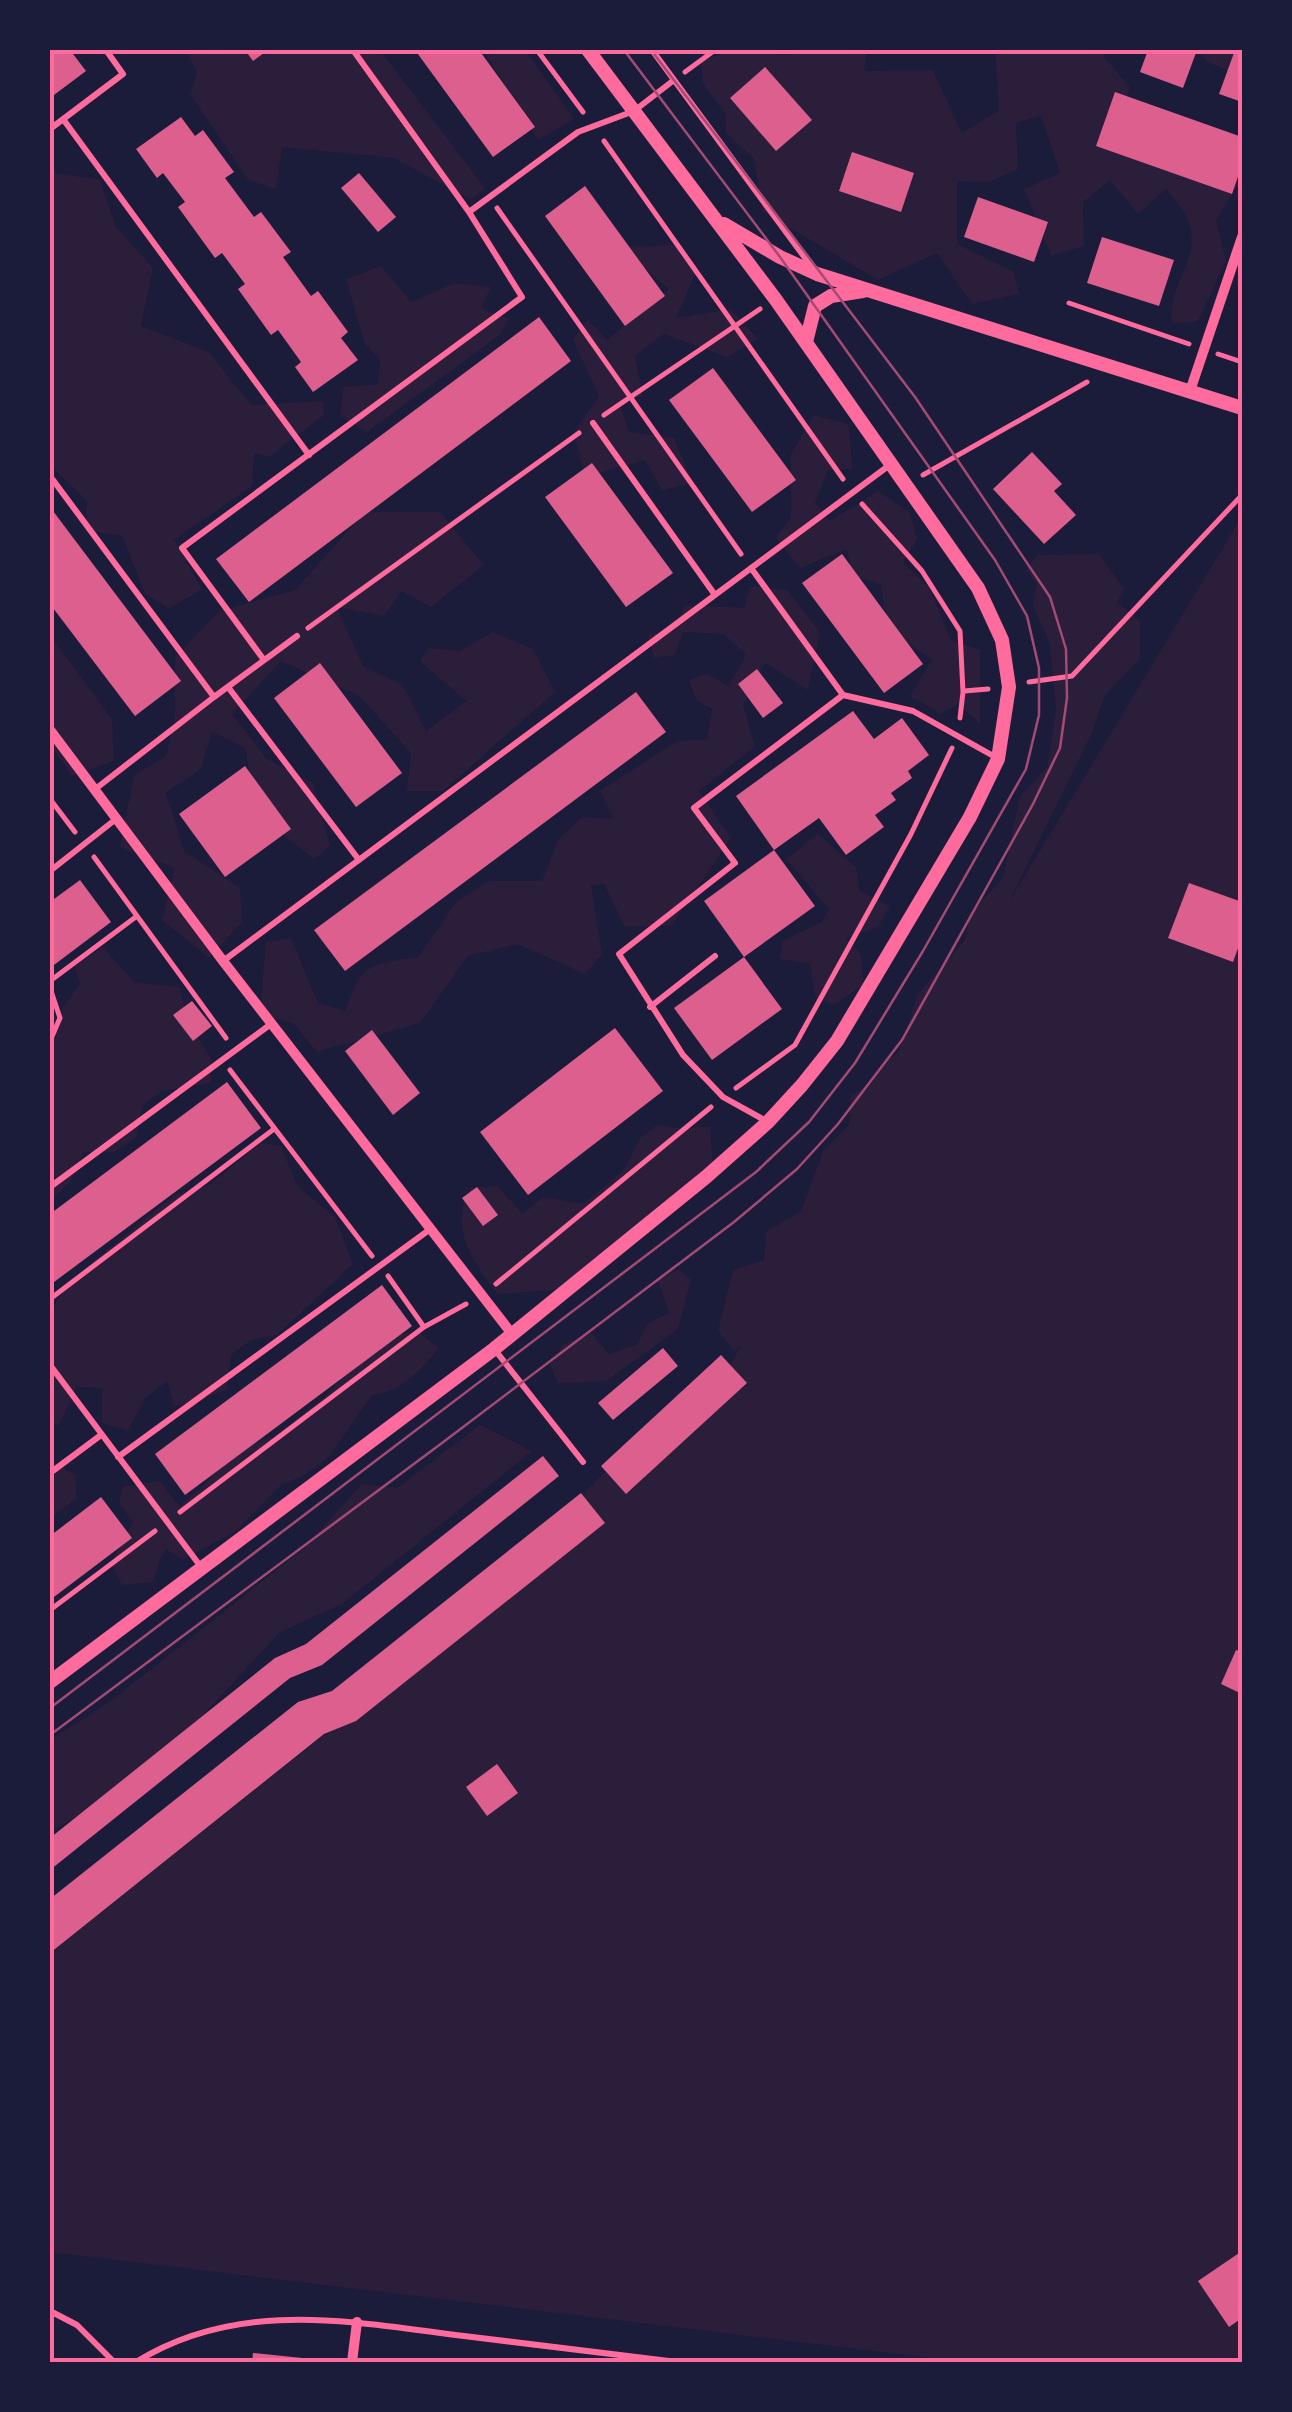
<svg xmlns="http://www.w3.org/2000/svg" width="1292" height="2412" font-family="'PT Sans',sans-serif">
  <style>
    .green { fill: #2a1e3b }
    .building { fill: #dd5f8e }
    .lines { fill: none; stroke-linecap: round; stroke-linejoin: round }
    .path { stroke: #ff6b9d; stroke-width: 5 }
    .service { stroke: #ff6b9d; stroke-width: 6 }
    .minor { stroke: #ff6b9d; stroke-width: 10 }
    .tertiary { stroke: #ff6b9d; stroke-width: 14 }
    .tram { stroke: #a44b75; stroke-width: 2.5 }
    .neatline { fill: none; stroke: #ff6b9d; stroke-width: 4 }
  </style>
  <rect width="100%" height="100%" fill="#1b1b3a"/>
  <!-- green -->
  <path class="green" d="M186,50H380L485,188L471,200L394,158L282,147L276,189L248,180L190,94L197,74Z
    M483,50H525L574,119L538,140Z
    M730,50L788,55L789,50H867L864,71L933,70L962,133L999,110L995,50H1106L1104,57L1130,87L1116,129L1199,144L1240,182L1216,220L1226,261L1198,321L1172,324C1166,284 1201,263 1189,222C1186,211 1172,198 1166,189L1138,214L1110,180L1083,202L1084,246L1051,256L1024,189L1060,173L1041,116L1016,123L1018,169L989,182L957,181V244L1014,272L1019,294L972,304L937,253L878,280L763,212L754,159L726,133V115L703,84L701,62Z
    M1197,50H1242L1235,73L1207,62Z
    M50,157L56,173L100,180L116,227L153,268L141,326L209,352L251,405L323,401L324,415L269,457L254,453L252,486L174,540L202,589L169,609L144,592L122,536L86,530L87,501L50,465Z
    M678,245L697,270L676,318L731,309L758,339L727,357L664,334L635,356L643,396L619,402L629,432L674,438L693,483L662,490L645,460L585,477L574,432L599,396L573,340L588,319L607,340L669,289L619,247Z
    M381,266L411,302L455,283L491,287L481,308L509,319L500,335L367,432L340,416L343,387L378,384L380,359L365,344L346,279Z
    M814,415L849,424L852,469L828,470L815,503L830,521L878,491L910,513L917,539L903,563L929,587L951,640L980,650V724L958,704L941,714L910,696L932,660L887,628L881,584L853,576L847,549L800,568L776,538L791,517V454Z
    M365,512H440L484,565L431,607L402,591L384,616L337,607L363,666L403,685L426,731L466,701L420,661L428,648L460,651L493,632L533,649L555,692L443,791H407L411,753L359,696L281,661L232,714L267,759L313,783L330,846L314,859L254,811L246,749L212,731L201,769L166,793L184,851L240,888L242,922L209,958L162,920L175,868L120,847L134,775L166,756L175,715V657L219,611L295,590Z
    M1242,516V2362H966L50,2252V1953L324,1735L356,1721L606,1471L746,1383L730,1365L741,1345L734,1351L718,1331L733,1270L764,1260L766,1232L801,1211L824,1149L849,1125L851,1095L871,1084L881,1064L898,1053L918,994L965,940L970,914L1003,878L1020,796L1047,768L1056,708L1050,644L1033,606L1037,583L1026,571L1037,555L1099,554L1124,589L1117,603L1140,621V659L1105,695L1092,733L1009,902Z
    M750,586L787,590L820,632L808,690L765,663L743,705L755,746L699,791L731,838L671,926H624L604,884L591,885L602,954L585,974L517,944L468,956L420,1023L317,1052L294,1024L271,1017L261,1000L266,942L291,938L318,1003L346,1011C360,963 371,964 418,957L457,901L489,881H542L559,838L582,817L613,819L600,791L677,741L707,739L712,709L696,700L689,680L707,673L728,686L746,655L724,634L683,632L675,655L654,658L648,634L674,631L685,605L744,608Z
    M50,635L112,719L114,761L72,776L50,745Z
    M818,834L856,867L859,890L890,906L878,927L845,938L861,954L863,985L834,1005L815,997L810,964L780,959L782,941L821,922L829,909L786,859Z
    M103,947L134,982L179,987L189,1024L211,1058V1083L162,1091L143,1105L136,1138L114,1152H84L70,1183L50,1200V1024L80,984L75,966Z
    M658,1124L674,1128L710,1127L713,1169L560,1290L497,1294C472,1258 449,1232 470,1188L497,1186L523,1214L543,1197L583,1204L623,1171L640,1138Z
    M261,1143L281,1146L298,1187L335,1217L353,1264L277,1335L251,1340L231,1355L227,1390L174,1407L167,1381L145,1398L128,1431L102,1423V1388L77,1387L59,1425L50,1426V1313L69,1281L176,1194L208,1186Z
    M679,1269L691,1280L678,1329L606,1381L558,1383L550,1365L563,1345L590,1332L609,1354L637,1344L648,1323L669,1313L658,1280Z
    M416,1330L439,1348C420,1370 403,1392 372,1395L329,1457L301,1477L282,1484L236,1531L183,1560L167,1550L161,1557L153,1582L122,1585L111,1564L133,1522L119,1503L122,1487L160,1481L179,1506L202,1487L236,1449L273,1437L327,1395L377,1342Z
    M480,1425L532,1451L342,1604L280,1632L152,1771L119,1795L50,1831V1740L112,1700L303,1549L362,1484L397,1488Z
    M51,1461L75,1475L77,1498L50,1518Z"/>
  <!-- building -->
  <path class="building" d="M50,50H70L86,71L50,98Z
    M245,50H268L253,61Z
    M415,50H479L535,127L493,157Z
    M1148,50H1197L1183,88L1140,72Z
    M1235,50H1242V102L1219,94Z
    M765,67L812,120L776,151L730,98Z
    M1115,92L1242,137V165L1232,194L1096,146Z
    M181,117L195,136L203,130L234,172L225,178L254,217L261,212L291,252L283,257L311,296L318,291L348,332L341,338L358,360L313,392L295,367L301,362L278,330L271,335L238,289L245,284L222,253L215,258L178,207L185,202L163,173L157,178L136,149Z
    M852,152L914,173L901,212L839,191Z
    M359,173L396,217L378,232L341,188Z
    M585,186L665,296L625,326L545,216Z
    M978,197L1048,222L1034,262L964,237Z
    M1102,237L1174,260L1159,306L1087,283Z
    M539,317L571,361L249,602L216,559Z
    M713,368L796,480L752,512L669,400Z
    M1032,452L1062,484L1054,491L1076,515L1044,544L993,489Z
    M592,463L673,573L626,607L545,497Z
    M50,507L181,681L135,716L50,604Z
    M842,554L923,664L884,693L802,583Z
    M320,663L402,773L356,807L274,698Z
    M757,669L783,703L763,718L738,684Z
    M636,692L666,732L345,971L314,930Z
    M853,711L874,739L902,718L929,755L908,771L912,778L891,793L896,800L875,815L884,827L846,855L819,818L774,850L736,796Z
    M245,766L291,829L225,877L179,814Z
    M774,850L815,906L744,957L704,901Z
    M80,880L111,922L50,968V902Z
    M1189,883L1242,902V937L1233,962L1168,938Z
    M744,957L782,1009L712,1060L674,1008Z
    M192,1001L212,1026L193,1041L173,1015Z
    M615,1028L663,1091L528,1195L480,1132Z
    M372,1030L420,1093L393,1115L345,1051Z
    M227,1082L261,1128L50,1285V1214Z
    M477,1187L498,1215L483,1226L462,1198Z
    M382,1285L412,1326L185,1495L155,1454Z
    M663,1348L678,1366L613,1420L598,1403Z
    M721,1355L747,1383L626,1494L601,1466Z
    M543,1456L559,1476L322,1665L290,1678L50,1870V1838L275,1658L306,1644Z
    M581,1493L605,1523L356,1721L324,1734L50,1953V1899L298,1702L332,1691Z
    M101,1497L132,1538L50,1600V1536Z
    M1236,1650L1242,1652V1694L1221,1684Z
    M497,1764L518,1793L487,1816L466,1787Z
    M1242,2251V2318L1229,2327L1198,2281Z
    M253,2353L312,2359V2362H252Z"/>
  <g class="lines">
    <!-- path -->
    <path class="path" d="M537,50L583,112
      M685,72L715,50
      M604,141L843,479
      M497,208L741,554
      M1069,303L1189,344
      M1218,354L1242,362
      M604,415L760,309
      M923,475L1087,382
      M862,504L922,571L960,631L963,692L960,718
      M308,628L579,433
      M1029,682L1072,676L1242,495
      M964,691L988,689
      M50,799L75,832
      M94,857L226,1038
      M50,981L137,916
      M50,988L60,1018L50,1041
      M230,1070L372,1256
      M736,1088L795,1045L911,834L952,748
      M388,1276L424,1327
      M496,1284L711,1107
      M50,1299L274,1129
      M180,1512L424,1327L466,1304
      M50,1610L155,1531"/>
    <!-- service -->
    <path class="service" d="M353,50L469,212
      M652,50L811,266
      M63,119L309,455
      M50,129L123,74L106,50
      M593,423L715,595
      M50,476L214,697L94,790
      M751,568L843,695L913,711L997,758
      M264,660L182,548L522,297L469,212L578,132L634,111L674,80
      M228,687L359,860
      M214,697L297,636
      M50,871L116,819
      M223,961L891,464
      M650,1007L715,956
      M768,1122L723,1097L683,1055L619,954L735,863L694,808L843,695
      M50,1187L271,1024
      M495,1350L583,1462
      M50,1365L201,1567
      M118,1457L429,1230
      M50,1473L101,1435
      M50,2311L77,2325L114,2362
      M136,2362C239,2298 352,2322 464,2336C535,2344 606,2353 677,2362"/>
    <!-- minor -->
    <path class="minor" d="M1190,391L1242,237
      M50,730L223,961L512,1334
      M352,2362L357,2322"/>
    <!-- tertiary -->
    <path class="tertiary" d="M724,224L780,257L817,274L1242,408
      M806,342L815,306L831,296L863,291
      M50,1682L494,1349L706,1177L768,1122L802,1085L837,1041L970,817L998,759L1009,687L1002,640L978,588L776,300L588,50"/>
    <!-- tram -->
    <path class="tram" d="M50,1708L756,1172L809,1122L855,1063L923,951L1026,769L1039,715V668L1027,616L995,560L780,257L624,50
      M50,1735L442,1443L734,1222L797,1169L838,1124L902,1040L1033,804L1060,748L1067,698L1066,649L1050,597L915,397L651,50"/>
  </g>
  <!-- border -->
  <rect width="1292" height="2412" fill="none" stroke="#1b1b3a" stroke-width="105"/>
  <rect x="52" y="52" width="1188" height="2308" class="neatline"/>
</svg>
